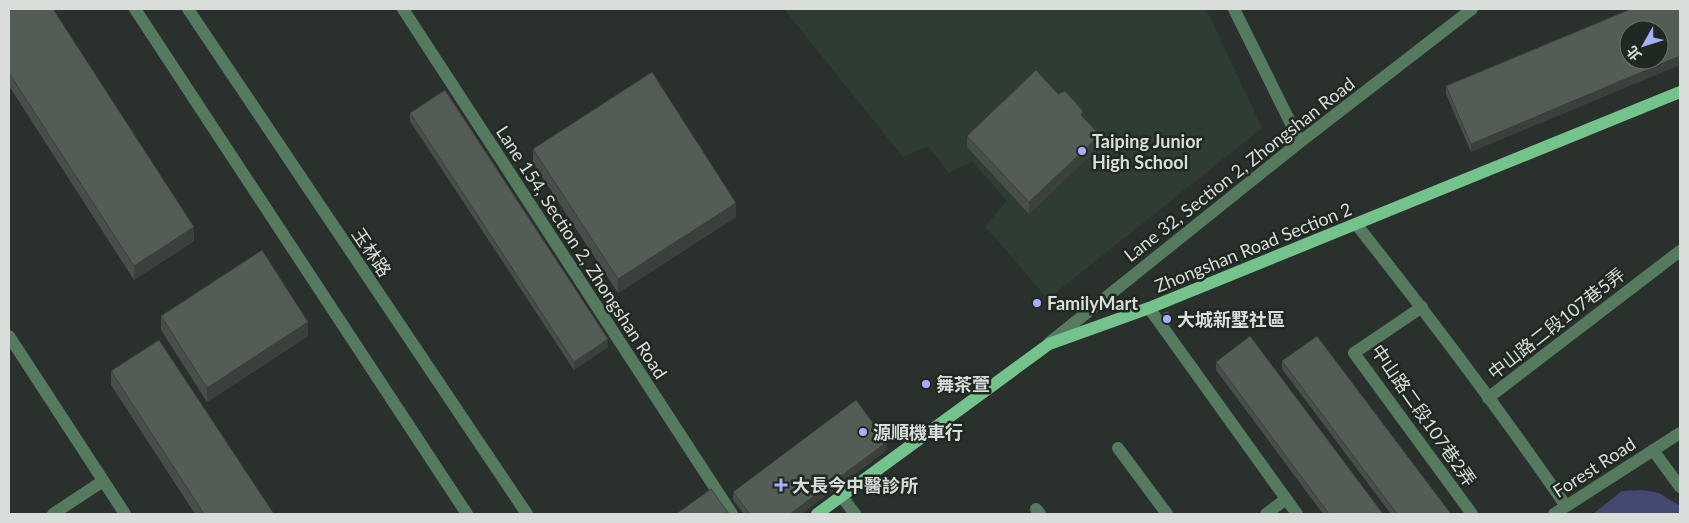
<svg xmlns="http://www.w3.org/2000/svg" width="1689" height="523" font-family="Lato,'Noto Sans TC',sans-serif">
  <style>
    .built { fill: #2f3c33 }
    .green { fill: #444972 }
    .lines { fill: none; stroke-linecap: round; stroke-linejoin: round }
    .minor { stroke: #557a5f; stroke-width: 12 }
    .major { stroke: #74c38d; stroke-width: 12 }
    .wall { fill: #484f4a }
    .shaded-wall { fill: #3b403c }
    .building { fill: #545c56; stroke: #3b403c; fill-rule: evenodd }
    .poi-dot { fill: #a8b0fc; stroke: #202822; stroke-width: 2 }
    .labels { text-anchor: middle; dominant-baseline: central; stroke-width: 5; stroke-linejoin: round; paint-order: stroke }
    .poi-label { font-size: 18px; font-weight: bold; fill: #d9deda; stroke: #202822; text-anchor: start }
    .street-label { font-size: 18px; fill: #d9deda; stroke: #202822 }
  </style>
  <rect width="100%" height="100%" fill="#2a312c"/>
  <!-- built -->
  <path class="built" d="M784,9H1206L1262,128L1048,299L985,226L1007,201L972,161L949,173L928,146L903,157Z"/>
  <!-- green -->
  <path class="green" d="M1642,490L1659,493L1680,506V514H1593L1622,491Z"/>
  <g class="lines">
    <!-- minor -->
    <path class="minor" d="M135,9L467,514
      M188,9L527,514
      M403,9L732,514
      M1234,9L1300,142
      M1356,224C1429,316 1499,409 1566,506
      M1422,307L1354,353L1472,514
      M1149,308L1297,514
      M9,336L125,514
      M1049,343L1300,142L1472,9
      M1488,398L1680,251
      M1118,448L1167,514
      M1653,450L1680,487
      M842,497L855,514
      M1036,509L1040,514
      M53,514L103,481
      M1266,514L1286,499
      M1554,514L1680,433"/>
    <!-- major -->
    <path class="major" d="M817,514L1049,344L1149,308L1680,92"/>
  </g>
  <!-- wall -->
  <path class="wall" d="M9,9L194,241L134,280L9,86Z
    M1631,9L1471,152L1446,94V86Z
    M1058,94L1083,117L1100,146L1029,214L967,147V136Z
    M410,113L608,347L574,370L410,121Z
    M533,149L736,217L618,293L533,163Z
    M1163,314L1171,320L1167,323L1163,319Z
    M161,316L308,336L207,402L161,330Z
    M1282,361L1451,514H1391L1282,369Z
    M1216,362L1383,514H1323L1216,370Z
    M111,371L274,514H195L111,385Z
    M887,450L801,514H744L733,500V492Z"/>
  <!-- shaded-wall -->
  <path class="shaded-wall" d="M1680,56V65L1471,152V144Z
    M1100,135V146L1029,214V202Z
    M736,203V217L618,293V279Z
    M194,227V241L134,280V266Z
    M1171,315V320L1167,323V319Z
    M308,322V336L207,402V388Z
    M608,339V347L574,370V362Z
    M887,442V450L801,514H790Z"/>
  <!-- building -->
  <path class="building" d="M9,9H53L194,227L134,266L9,73Z
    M1631,9H1680V56L1471,144L1446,86ZM1629,30H1659V60H1629Z
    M1036,70L1058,94L1065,91L1083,111L1081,115L1100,135L1029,202L967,136Z
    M652,72L736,203L618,279L533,149Z
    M445,90L608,339L574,362L410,113Z
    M262,250L308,322L207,388L161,316Z
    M1167,311L1171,315L1167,319L1163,314Z
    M1250,336L1383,514H1329L1216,362Z
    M1317,336L1451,514H1397L1282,361Z
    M159,340L274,514H204L111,371Z
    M856,400L887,442L790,514H750L733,492Z
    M711,489L729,514H676Z"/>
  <!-- markers -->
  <g class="poi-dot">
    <circle cx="1082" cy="151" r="5"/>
    <circle cx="1037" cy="303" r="5"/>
    <circle cx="1167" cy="319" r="5"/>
    <circle cx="926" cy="384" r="5"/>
    <circle cx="863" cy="432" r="5"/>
    <path d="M778.5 477.5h5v5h5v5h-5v5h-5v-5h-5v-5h5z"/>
  </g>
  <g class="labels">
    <!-- poi labels -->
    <g class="poi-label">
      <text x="1092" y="141">Taiping Junior<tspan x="1092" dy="21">High School</tspan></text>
      <text x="1047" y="303">FamilyMart</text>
      <text x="1177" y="319">大城新墅社區</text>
      <text x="936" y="384">舞茶萱</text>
      <text x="873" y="432">源順機車行</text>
      <text x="792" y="485">大長今中醫診所</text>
    </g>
    <!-- street labels -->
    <g class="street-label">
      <text transform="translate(1239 169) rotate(-38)">Lane 32, Section 2, Zhongshan Road</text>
      <text transform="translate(1253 247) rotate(-22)">Zhongshan Road Section 2</text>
      <text transform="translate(372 252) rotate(56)">玉林路</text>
      <text transform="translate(582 252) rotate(57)">Lane 154, Section 2, Zhongshan Road</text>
      <text transform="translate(1556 323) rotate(-38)">中山路二段107巷5弄</text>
      <text transform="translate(1424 415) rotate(55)">中山路二段107巷2弄</text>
      <text transform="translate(1594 467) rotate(-33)">Forest Road</text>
    </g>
  </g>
  <!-- border -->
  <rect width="1689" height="523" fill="none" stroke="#d9deda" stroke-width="20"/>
  <!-- north arrow -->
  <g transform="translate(1644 45) rotate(231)"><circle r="24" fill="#202822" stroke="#6a716c"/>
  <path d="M0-4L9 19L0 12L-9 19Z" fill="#a8b0fc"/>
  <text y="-8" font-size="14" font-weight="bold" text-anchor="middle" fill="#d9deda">北</text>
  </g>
</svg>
